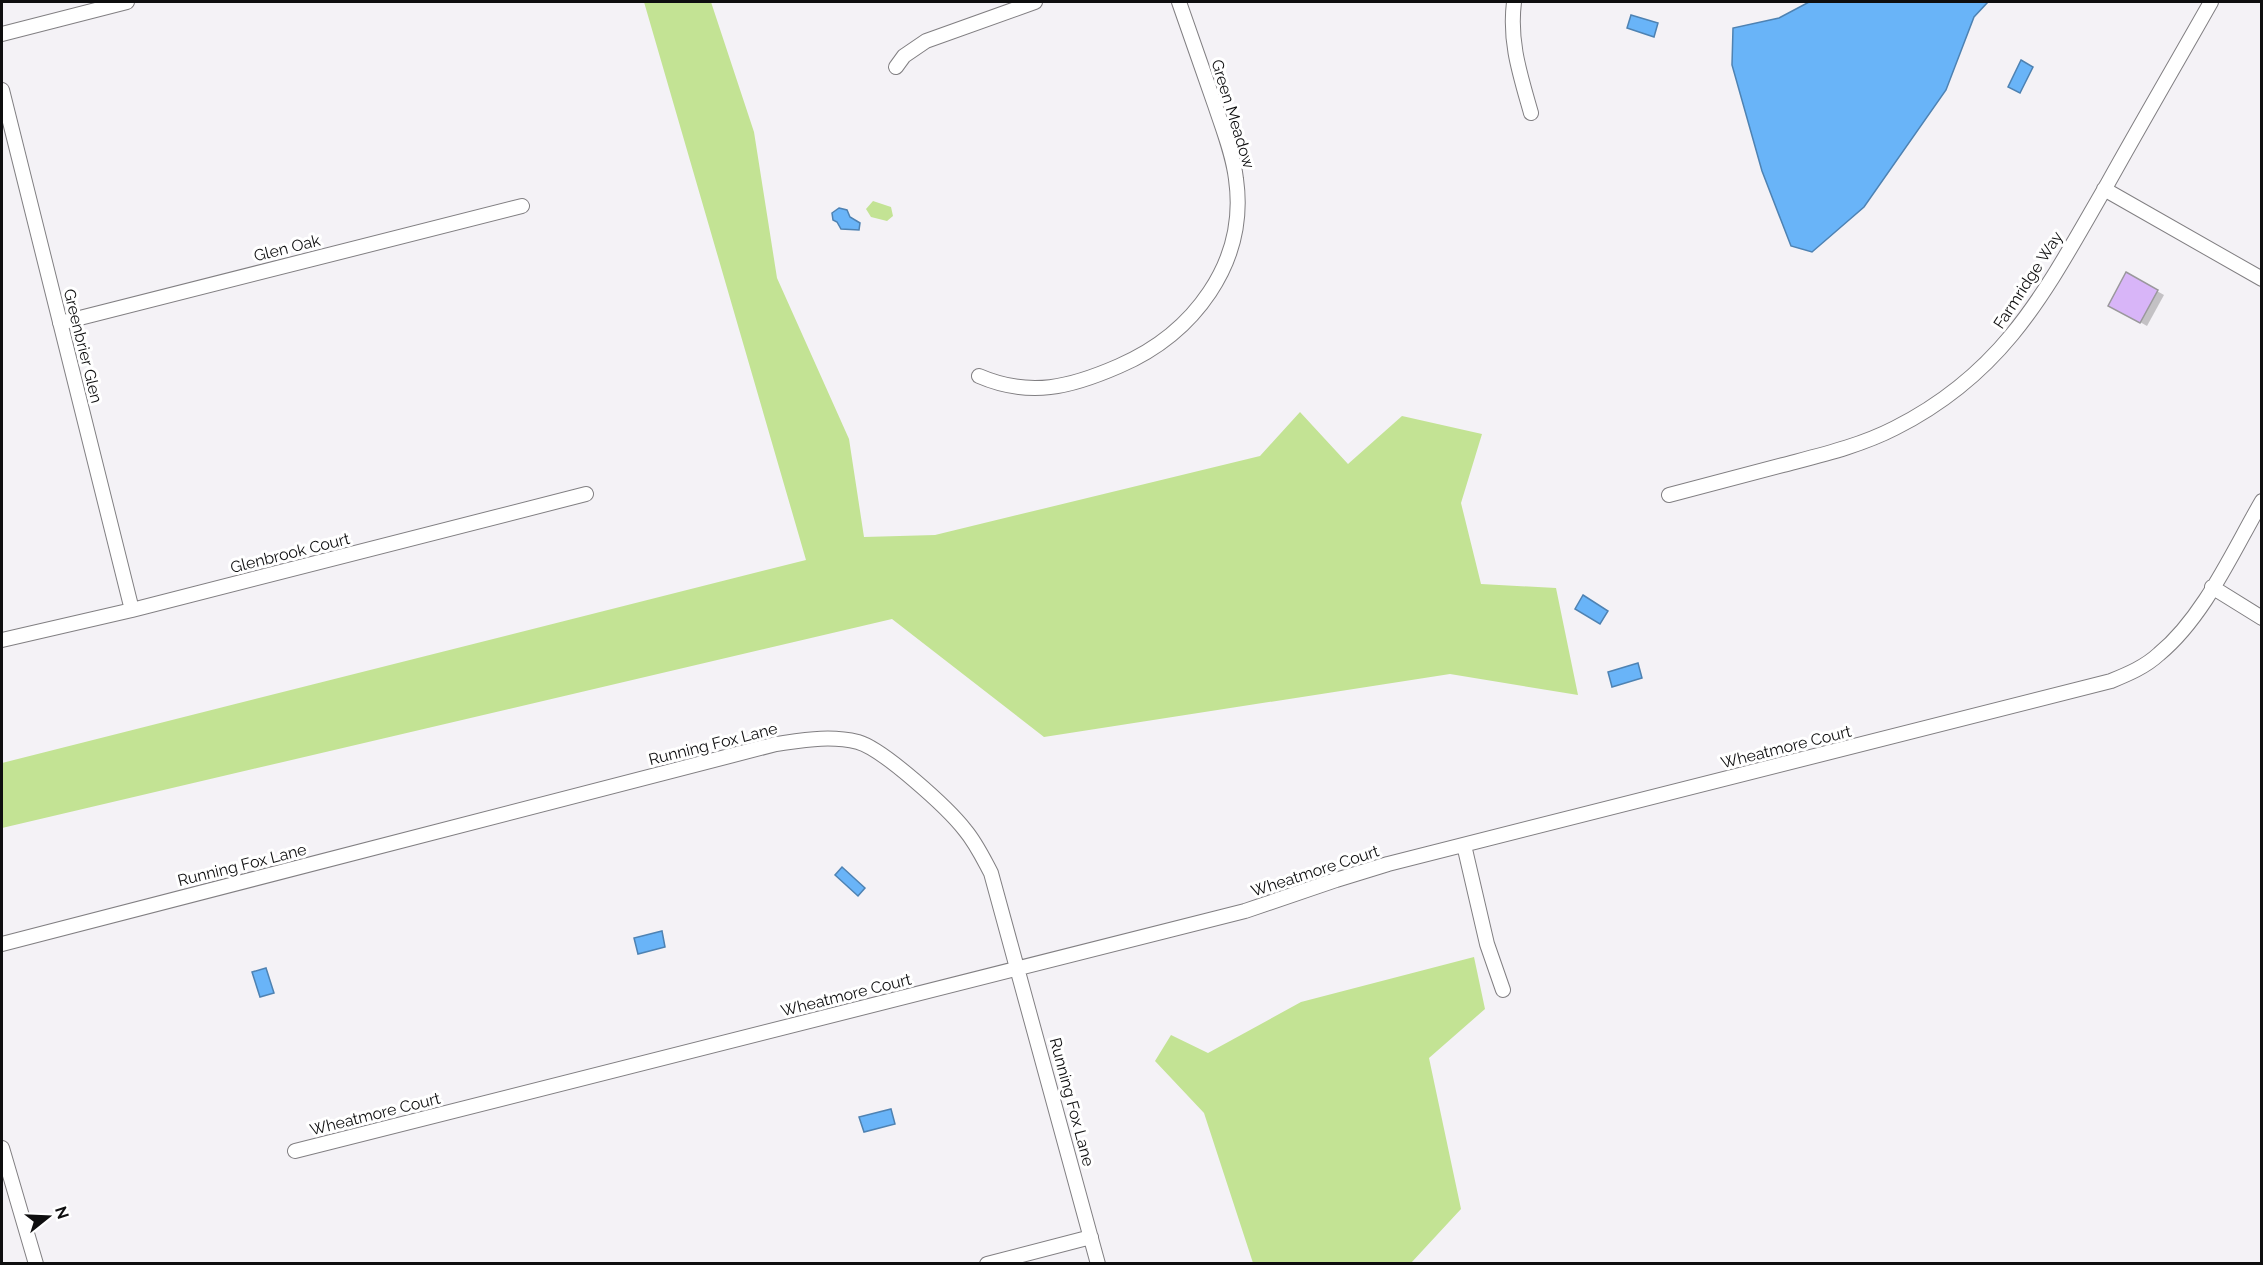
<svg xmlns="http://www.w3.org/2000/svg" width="2263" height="1265" font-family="Raleway,sans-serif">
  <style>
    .green { fill: #c3e394 }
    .water { fill: #69b4f8; stroke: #4e82b2; stroke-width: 1.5 }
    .shadow { fill: #0003 }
    .building { fill: #d8b5f8; stroke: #9a989c; stroke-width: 1.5 }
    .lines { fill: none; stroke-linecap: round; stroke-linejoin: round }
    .street-casing { stroke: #817f82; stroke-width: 16 }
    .street { stroke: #fff; stroke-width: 14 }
    .labels { text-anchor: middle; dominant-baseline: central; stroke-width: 6; stroke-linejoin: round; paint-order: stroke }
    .street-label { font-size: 16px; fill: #0e0e0f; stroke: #fff }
  </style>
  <rect width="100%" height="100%" fill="#f4f2f6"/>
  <!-- green -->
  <path class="green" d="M644,2H711L754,132L777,278L849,439L864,537L935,535L1260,456L1300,412L1348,464L1402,416L1482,434L1461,503L1481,584L1556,588L1578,695L1450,674L1044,737L892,619L2,828V763L806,560Z
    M873,201L891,207L893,216L887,221L871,217L866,209Z
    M1474,957L1485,1009L1429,1058L1461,1209L1411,1263H1253L1204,1113L1155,1061L1171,1035L1208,1053L1301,1002Z"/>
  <!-- water -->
  <path class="water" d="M1809,2H1988L1974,17L1946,90L1864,207L1812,252L1791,246L1762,171L1732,65L1733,28L1779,18Z
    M1631,15L1658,23L1654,37L1627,28Z
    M2021,60L2033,67L2020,93L2008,87Z
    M839,208L847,210L850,217L860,223L859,230L841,229L837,222L833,220L832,213Z
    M1583,595L1608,611L1600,624L1575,609Z
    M1638,663L1642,678L1612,687L1608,672Z
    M842,867L865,888L858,896L835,875Z
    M662,931L665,947L638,954L634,938Z
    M266,968L274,993L260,997L252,972Z
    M891,1109L895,1124L864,1132L859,1117Z"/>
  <!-- shadow -->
  <path class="shadow" d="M2127,274L2164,295L2147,326L2110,305Z"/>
  <!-- building -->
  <path class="building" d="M2126,272L2158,290L2140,323L2108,306Z"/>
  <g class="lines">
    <defs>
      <path id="street" d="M1514,2C1509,42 1520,74 1531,113
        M2,34L127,2
        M896,67L904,56L926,41L1035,2
        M2,90L132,610
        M2104,189L2262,279
        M60,323L522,206
        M979,376C1030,398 1071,387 1119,366C1193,334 1248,263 1236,179C1233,154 1223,129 1215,105C1203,71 1191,36 1179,2
        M1669,495C1707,485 1745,475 1783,465C1821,455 1860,446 1895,428C2008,371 2048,286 2108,183C2142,122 2177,62 2211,2
        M2212,587L2262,618
        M2,640L132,610L586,494
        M1464,845L1487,944L1503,990
        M2,944L776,744C804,740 830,735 858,742C883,749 948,808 965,830C976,843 983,858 991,873L1098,1264
        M2,1148L36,1264
        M295,1151L1245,911L1336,880L1388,864L2111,681C2128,674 2145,667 2159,654C2204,617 2233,551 2262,501
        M987,1264L1091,1237"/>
    </defs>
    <!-- street casing -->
    <use href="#street" class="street-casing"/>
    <!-- street -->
    <use href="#street" class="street"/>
  </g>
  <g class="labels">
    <!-- street labels -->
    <g class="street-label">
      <text transform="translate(1233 114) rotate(73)">Green Meadow</text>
      <text transform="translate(287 248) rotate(-14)">Glen Oak</text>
      <text transform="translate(2028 280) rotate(-57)">Farmridge Way</text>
      <text transform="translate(83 346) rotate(76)">Greenbrier Glen</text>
      <text transform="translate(290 553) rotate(-14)">Glenbrook Court</text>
      <text transform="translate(713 744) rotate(-14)">Running Fox Lane</text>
      <text transform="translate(1786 747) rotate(-14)">Wheatmore Court</text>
      <text transform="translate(242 865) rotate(-14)">Running Fox Lane</text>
      <text transform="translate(1315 871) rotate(-18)">Wheatmore Court</text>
      <text transform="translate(846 995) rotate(-14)">Wheatmore Court</text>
      <text transform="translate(1072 1102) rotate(75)">Running Fox Lane</text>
      <text transform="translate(375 1114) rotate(-14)">Wheatmore Court</text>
    </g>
  </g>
  <!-- border -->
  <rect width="2263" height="1265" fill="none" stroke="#0e0e0f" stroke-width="6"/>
  <!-- north arrow -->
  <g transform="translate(48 1217) rotate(72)" stroke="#ffffff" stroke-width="4.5" paint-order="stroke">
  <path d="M0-4.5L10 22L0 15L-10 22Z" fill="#0e0e0f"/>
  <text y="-9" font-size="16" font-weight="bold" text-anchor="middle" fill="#0e0e0f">N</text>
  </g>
</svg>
